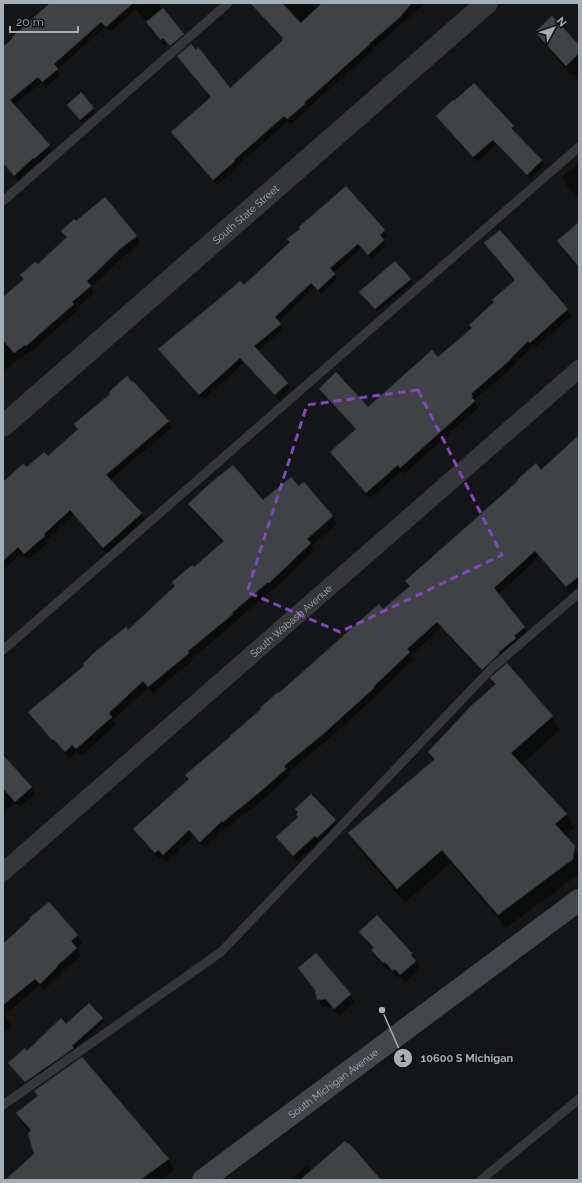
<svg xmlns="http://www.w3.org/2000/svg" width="582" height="1183" font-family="Raleway,sans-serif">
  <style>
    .shadow { fill: #0007 }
    .building { fill: #404346; stroke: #2e2f32 }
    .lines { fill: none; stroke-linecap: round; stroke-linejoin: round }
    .service { stroke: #35373b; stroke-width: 9 }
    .minor { stroke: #35373b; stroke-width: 18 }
    .tertiary { stroke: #35373b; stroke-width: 22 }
    .secondary { stroke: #43474b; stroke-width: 22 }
    .marked { fill: none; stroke: #8446bd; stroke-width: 3; stroke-dasharray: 8 5; stroke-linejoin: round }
    .labels { text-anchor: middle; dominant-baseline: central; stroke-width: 3; stroke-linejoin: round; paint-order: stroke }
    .street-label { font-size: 10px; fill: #a6aeb6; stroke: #0f1011 }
    .leader { fill: none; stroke: #a6aeb6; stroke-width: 1.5 }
    .callout-dot { fill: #a6aeb6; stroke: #0f1011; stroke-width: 1.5 }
    .mark-label { font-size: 12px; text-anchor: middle; font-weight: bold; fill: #111 }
    .callout-label { font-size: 11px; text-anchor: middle; font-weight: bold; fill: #a6aeb6; stroke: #0f1011; stroke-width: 3; stroke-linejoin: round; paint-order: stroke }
  </style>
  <rect width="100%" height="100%" fill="#141516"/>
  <!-- shadow -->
  <path class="shadow" d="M48,3H158L186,40L174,51L167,43L164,45L136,9L110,32L105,27L57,70L60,75L46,87L42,82L14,105L49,146L52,151L38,164L37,163L18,181L3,163V48L50,5Z
    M213,3H224L218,8Z
    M249,3H311L317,10L324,3H426L372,49V51L307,109L308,110L291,124L288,121L237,166L238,167L217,185L176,137L212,98L182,61L230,89L284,41V39Z
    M536,32L579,48V81L573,74L571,75L542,42Z
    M474,84L513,127L516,132L515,133L541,161L544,166L530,179L496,144L477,162L440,121L437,116L454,103Z
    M70,108L93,109L95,112L82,123Z
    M579,163V200L567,186L562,177Z
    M346,187L384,231L387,236L383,240L386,246L371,259L361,248L333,273L337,279L321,294L315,287L278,322L283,329L257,351L287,383L290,388L279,400L244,363L203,400L162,354L160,349L244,287L290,243Z
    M105,199L137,237L140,243L124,256L91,287L94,293L76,309L77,311L31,352L30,351L3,372V298L24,280L21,276L38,265L67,239L62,231L76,223Z
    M579,224V269L563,251L558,241Z
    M500,232L567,310L571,316L534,349L532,347L516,362L514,366L474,400L478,408L404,474L402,471L370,498L335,458L332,452L356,430L323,396L320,390L368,408L438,358L473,329L470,325L494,303L493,300L515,281L489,250L485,243Z
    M395,262L412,283L377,312L362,295Z
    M133,382L168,422L171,428L110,480L141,513L145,519L107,554L74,515L47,540L48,543L28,559L22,552L3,570V485L26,469L48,457Z
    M579,440V585L570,593L539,557L498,594L524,627L528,634L487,676L441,628L411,655L413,660L377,694V695L325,742L287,773L289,776L265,798L227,828L226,827L204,848L194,836L167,861L162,856L159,859L138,836L134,829L189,780L187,775L279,694L410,588L406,581Z
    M304,483L333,517L337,524L311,546L314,551L274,589H273L236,621V622L191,659L192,661L153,693L148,688L113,720L115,725L81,756L77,752L69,758L58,745L57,746L33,719L29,712L128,631L176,587L193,568L223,542L194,511L189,504L262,502L299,487Z
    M492,679L552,717L560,730L521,765L566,815L574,828L565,836L574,847L579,855V874L506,928L451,863L405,902L357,847L349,833L434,760L429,752L496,686Z
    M3,756L31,787L35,794L20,807L15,803L3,814Z
    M311,795L335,821L339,827L321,843L319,841L297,861L281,843L278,837L299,818Z
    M360,932L412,954L420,969L405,982L400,976L398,978L390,969L388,970L376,958L372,950L373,949L364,939Z
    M77,935L82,943L76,948L81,956L61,973V974L44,990L40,985L4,1015L12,1026L3,1033V945Z
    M299,969L350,995L355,1002L339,1016L331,1007H322L318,1000L317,992L303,976Z
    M102,1018L104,1022L74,1050L28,1085L9,1063L66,1026Z
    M35,1091L168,1159L175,1170L160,1180H6L35,1154L31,1132L23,1124L17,1113L38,1097Z
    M307,1165L312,1171L379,1180H290Z"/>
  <!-- building -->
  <path class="building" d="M50,3H133L106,27L101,22L54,64L58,69L42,82L38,77L10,100L50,145L34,159L33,158L14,176L3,163V47L13,38L12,37Z
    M250,3H282L301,23L322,3H412L399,18L369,44H370L304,103L305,104L287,119L284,116L234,160L235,161L213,180L171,132L211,97L177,56L191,44L196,50L198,47L230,88L283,40L282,39L283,38Z
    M163,8L184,34L170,46L163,38L161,40L146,22Z
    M552,16L579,45V53L566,66L535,32Z
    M474,83L514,126L511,128L542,160L527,175L493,140L473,157L436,116L453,100L454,101Z
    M81,92L94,108L80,120L67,105Z
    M346,186L385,230L380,235L384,240L368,255L358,244L330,268L335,274L318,290L311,283L275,317L281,324L254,346L288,383L275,395L240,358L199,395L158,349L225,294L240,281L244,285L290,242L287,239L300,229L299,227Z
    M105,197L137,236L120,249L87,281L91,286L72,302L74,304L26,346L25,345L14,353L3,340V297L24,279L20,275L35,262L38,264L67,237L61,231L74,219L76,221Z
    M579,222V267L557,241Z
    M500,230L568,309L531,342L530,343L528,341L513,356L511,359L471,394L473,396L471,397L475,401L400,468L398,465L366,493L330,452L356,429L319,389L336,372L368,407L432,350L438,357L472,328L469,325L494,302L492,300L515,280L484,243Z
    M395,261L411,279L375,309L359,292Z
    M127,376L132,382L133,381L169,421L106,475L142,513L103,548L70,510L44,534L45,536L24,554L18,547L3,561V482L23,464L27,467L44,452L48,456L78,429L74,424L110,394L109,392Z
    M579,435V576L566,587L535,551L494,588L525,627L514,636L516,638L498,653L499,654L482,670L437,622L407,649L410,652L373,687L374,688L322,735L284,766L286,769L261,791L223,822L222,821L200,842L189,830L163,855L158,850L155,853L133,829L189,779L185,775L230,737H229L261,709L260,708L278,692L279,693L379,604L383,609L410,586L405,581L518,481L517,480L536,463L541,470Z
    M233,465L263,500L291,477L299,486L304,482L333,516L307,539L311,543L269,583L268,582L232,613L233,614L188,651L189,653L148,687L143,681L109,713L112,717L76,749L72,745L65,752L53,739L52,740L28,712L84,666L83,664L95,652L126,627L128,630L175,586L172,582L192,565L194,567L224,541L188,504L207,486Z
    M507,663L553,716L511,753L567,814L555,824L575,846L573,859L498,915L442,850L397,889L348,833L435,759L428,752L471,706L496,684L490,678Z
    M3,755L32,787L15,802L3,788Z
    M311,794L336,820L317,838L315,836L293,856L276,837L298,817L296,814L298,812L295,809Z
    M49,902L78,935L71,941L77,948L57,966H58L40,984L35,979L3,1005V944L30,919L29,918Z
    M377,915L412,953L411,955L416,961L400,975L395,969L393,971L385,962L383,963L371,950L374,948L359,932Z
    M316,953L351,994L334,1009L326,999L317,1000L315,990L298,968Z
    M89,1003L103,1018L72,1046L74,1048L25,1082L8,1063L25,1048L27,1051L61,1018L66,1024Z
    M82,1057L169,1159L140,1180H5L34,1154L28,1134L31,1130L16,1113L38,1096L34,1091Z
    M345,1141L348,1144L349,1143L381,1180H300Z"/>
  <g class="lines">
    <!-- service -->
    <path class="service" d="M3,201L228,3
      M3,650L579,147
      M3,1105L221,952L492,668L579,593
      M481,1180L579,1099"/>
    <!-- minor -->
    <path class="minor" id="s1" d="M3,872L579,369"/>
    <!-- tertiary -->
    <path class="tertiary" id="s2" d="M3,426L487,3"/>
    <!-- secondary -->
    <path class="secondary" id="s3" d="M203,1180L579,900"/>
  </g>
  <!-- marked area -->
  <path class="marked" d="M418,390L502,555L340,632L247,592L307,405Z"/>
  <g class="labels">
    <!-- street labels -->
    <g class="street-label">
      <text stroke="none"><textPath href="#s2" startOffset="322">South State Street</textPath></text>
      <text stroke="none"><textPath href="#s1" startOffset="382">South Wabash Avenue</textPath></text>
      <text stroke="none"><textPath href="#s3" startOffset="162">South Michigan Avenue</textPath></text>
    </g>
  </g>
  <!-- callouts -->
  <path class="leader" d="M382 1010L403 1058"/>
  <g class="callout-dot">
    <circle cx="382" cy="1010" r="4"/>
    <circle cx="403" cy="1058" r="10"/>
  </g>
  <g class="mark-label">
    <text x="403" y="1062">1</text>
  </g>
  <g class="callout-label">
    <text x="467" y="1062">10600 S Michigan</text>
  </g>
  <!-- border -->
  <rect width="582" height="1183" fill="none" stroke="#a6aeb6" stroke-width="8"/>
  <!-- north arrow -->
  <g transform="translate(554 28) rotate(50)" stroke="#0f1011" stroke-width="3" paint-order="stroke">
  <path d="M0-3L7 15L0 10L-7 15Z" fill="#a6aeb6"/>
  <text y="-6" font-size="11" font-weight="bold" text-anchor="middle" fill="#a6aeb6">N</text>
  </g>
  <!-- scale -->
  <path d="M10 26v6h68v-6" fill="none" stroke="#a6aeb6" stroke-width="2"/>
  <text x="16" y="26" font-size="12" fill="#a6aeb6" stroke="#0f1011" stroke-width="3" paint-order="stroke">20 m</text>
</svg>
